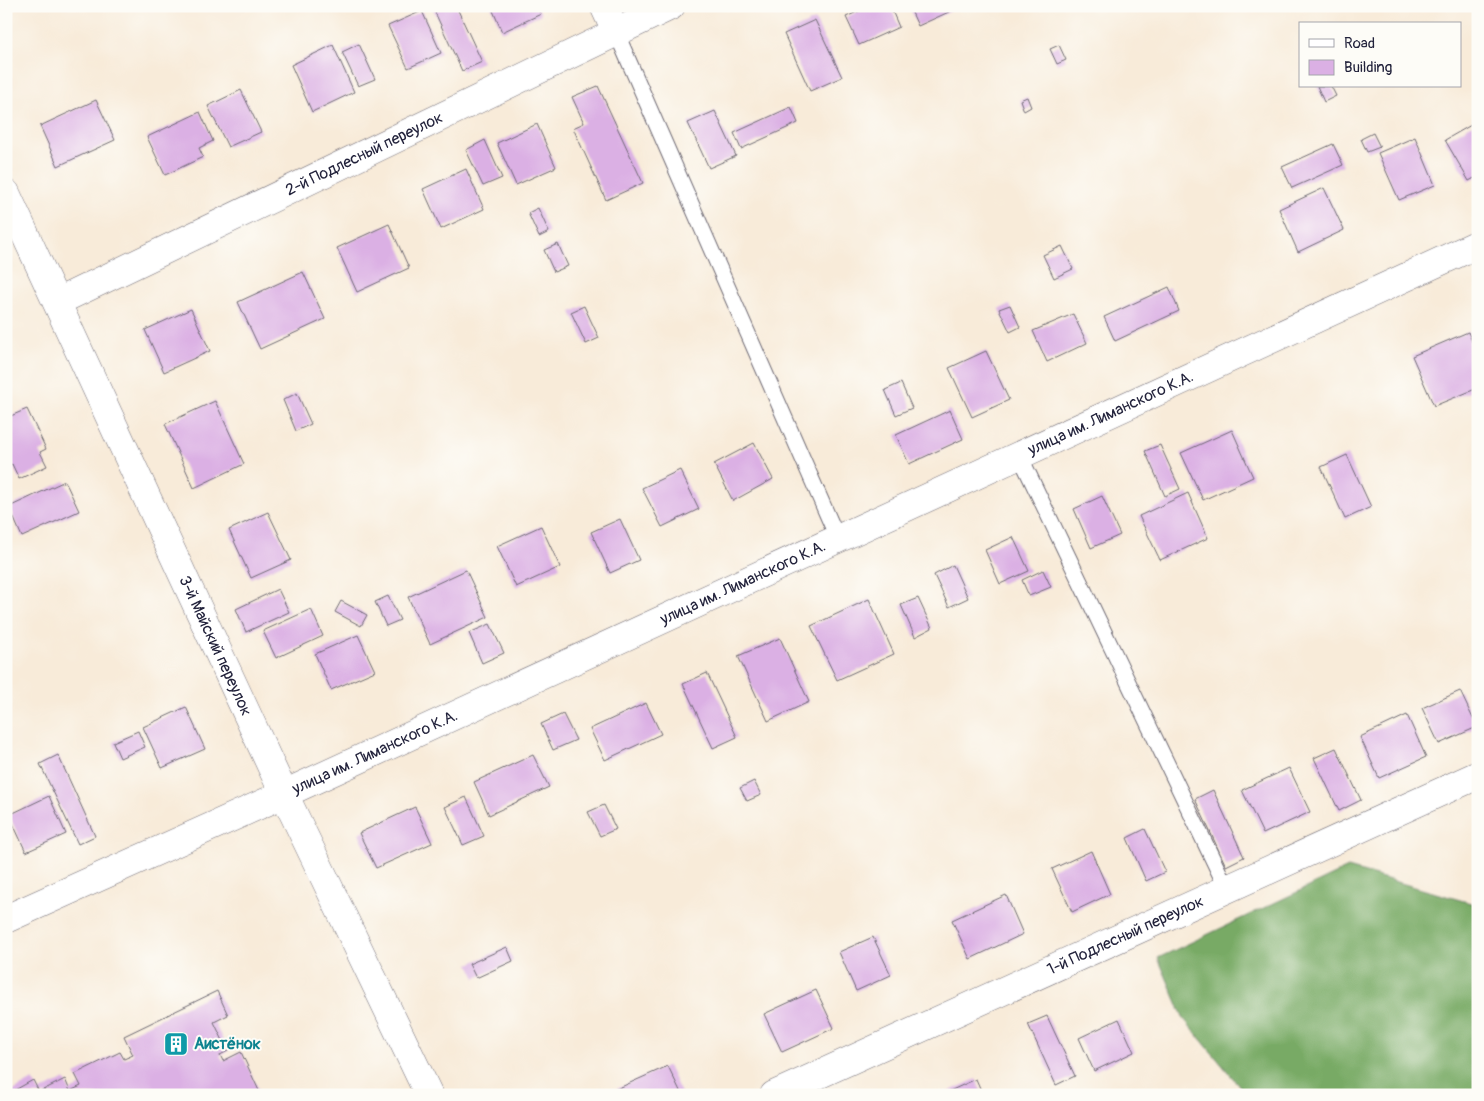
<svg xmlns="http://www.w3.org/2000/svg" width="1484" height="1101" font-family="Pangolin,sans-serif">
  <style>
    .forest { fill: #78aa65; stroke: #4d6650 }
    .building { fill: #dbb0e4 }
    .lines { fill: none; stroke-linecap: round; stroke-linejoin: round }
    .service-casing { stroke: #6d6872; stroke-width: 17 }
    .minor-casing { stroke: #6d6872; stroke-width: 29 }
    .service { stroke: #fff; stroke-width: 15 }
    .minor { stroke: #fff; stroke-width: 28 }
    .labels { text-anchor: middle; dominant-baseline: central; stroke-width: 4; stroke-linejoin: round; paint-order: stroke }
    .street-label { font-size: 16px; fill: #22223b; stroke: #fdfcf7 }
    .culture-label { font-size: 16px; font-weight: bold; fill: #0d838f; stroke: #fdfcf7; text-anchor: start }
  </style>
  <rect width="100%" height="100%" fill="#fdfcf7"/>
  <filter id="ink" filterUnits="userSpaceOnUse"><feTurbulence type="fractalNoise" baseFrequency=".02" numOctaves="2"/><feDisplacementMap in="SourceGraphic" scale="10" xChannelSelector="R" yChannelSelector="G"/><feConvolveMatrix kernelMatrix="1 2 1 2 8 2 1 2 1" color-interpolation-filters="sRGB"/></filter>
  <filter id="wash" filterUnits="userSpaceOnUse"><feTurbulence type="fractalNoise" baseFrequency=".0096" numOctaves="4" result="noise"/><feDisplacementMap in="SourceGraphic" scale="20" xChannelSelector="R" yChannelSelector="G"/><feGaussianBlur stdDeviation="1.12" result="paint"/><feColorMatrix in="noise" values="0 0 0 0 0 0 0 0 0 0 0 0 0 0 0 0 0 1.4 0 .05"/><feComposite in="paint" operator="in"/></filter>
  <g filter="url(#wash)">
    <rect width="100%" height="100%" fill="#f8ebd9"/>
    <!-- forest -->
    <path class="forest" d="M1348,868L1478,905V1095H1247L1184,1019L1158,958Z"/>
    <g id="blocks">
      <!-- building -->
      <path class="building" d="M432,6H456L482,62L462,71Z
        M491,6H537L541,14L502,32Z
        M870,6H890L899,27L859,45L846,17Z
        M909,6H962L918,26Z
        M422,11L441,53L408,68L388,26Z
        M815,20L842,77L810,91L784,34Z
        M359,44L375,79L358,86L342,52Z
        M333,45L354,92L312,112L291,65Z
        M1059,45L1066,60L1057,64L1050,49Z
        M598,86L643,183L606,200L573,128L584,123L572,97Z
        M1317,86H1331L1336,96L1324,102Z
        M241,90L261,132L228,147L208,106Z
        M1027,97L1031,107L1024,111L1020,100Z
        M96,100L115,140L58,166L40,126Z
        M791,107L798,123L741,149L734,133Z
        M715,111L736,156L709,168L688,123Z
        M200,112L213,141L199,148L203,157L165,175L147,137Z
        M1478,121V176L1469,181L1445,140Z
        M537,124L556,167L516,185L497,143Z
        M1373,133L1380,147L1367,152L1361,139Z
        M1415,137L1435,185L1399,200L1378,153Z
        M485,140L502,178L483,186L466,150Z
        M1333,144L1343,165L1292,188L1282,167Z
        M466,169L484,209L441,229L423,189Z
        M1324,188L1344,230L1298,252L1279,209Z
        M538,208L549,232L539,237L528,213Z
        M389,224L409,268L357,292L337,248Z
        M558,244L568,266L554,272L544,250Z
        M1062,246L1073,269L1054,278L1043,255Z
        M303,272L325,319L260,349L238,302Z
        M1169,287L1179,311L1115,341L1104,317Z
        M1010,305L1020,327L1010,332L999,309Z
        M584,306L599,338L586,344L571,312Z
        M191,309L210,351L164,372L145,330Z
        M1073,314L1087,343L1047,362L1033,331Z
        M1468,332L1478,355V388L1434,406L1412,356Z
        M986,351L1009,400L972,417L949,368Z
        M901,383L912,408L896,415L885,390Z
        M297,393L311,424L296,431L283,400Z
        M215,401L244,464L194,488L165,424Z
        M27,409L46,449L40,452L47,466L19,479L12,464L6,467V418Z
        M950,410L963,439L909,464L896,435Z
        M1232,430L1253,477L1203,500L1181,453Z
        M754,443L773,479L733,501L714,464Z
        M1160,445L1180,489L1165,496L1145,451Z
        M1347,455L1371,507L1345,519L1321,467Z
        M680,470L699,509L662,527L642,488Z
        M65,481L79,511L22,537L9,507Z
        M1188,493L1208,538L1160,560L1139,516Z
        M1102,496L1120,535L1091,548L1074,509Z
        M268,512L291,560L251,578L229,530Z
        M620,519L639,560L610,573L591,532Z
        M541,526L560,567L516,587L497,546Z
        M1013,537L1029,571L1000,584L985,550Z
        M953,565L968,598L949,607L934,575Z
        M466,570L488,617L430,644L408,597Z
        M1043,570L1051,587L1029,596L1022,580Z
        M278,589L289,612L246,632L236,609Z
        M388,596L400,620L386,626L375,602Z
        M918,598L932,628L915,637L901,605Z
        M869,599L894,654L837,680L811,626Z
        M341,601L367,615L361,626L335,612Z
        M311,609L323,636L276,658L263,631Z
        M490,624L504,653L482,663L469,633Z
        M358,635L375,671L331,690L315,654Z
        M780,638L809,702L768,721L738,656Z
        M707,673L737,737L713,748L683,684Z
        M1460,691L1477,727L1439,744L1422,708Z
        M646,703L661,734L605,760L590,729Z
        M186,707L205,749L162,768L143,727Z
        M563,714L576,740L553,750L541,724Z
        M1407,715L1426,757L1379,778L1360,737Z
        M138,731L145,747L120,758L113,742Z
        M1336,748L1361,800L1339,811L1314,758Z
        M58,755L95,836L78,844L40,764Z
        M533,755L549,787L489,815L474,782Z
        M1289,768L1310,812L1263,834L1242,790Z
        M754,781L761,795L747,801L740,788Z
        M1213,790L1244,857L1226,866L1195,799Z
        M49,796L66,834L26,852L9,815Z
        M466,797L484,836L463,845L445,807Z
        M604,805L616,829L600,836L588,812Z
        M415,807L432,843L376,868L359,833Z
        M1145,829L1165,872L1146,881L1127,838Z
        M1091,851L1110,894L1072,912L1052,869Z
        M1006,895L1023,934L970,959L952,920Z
        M873,937L891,975L856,991L839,952Z
        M507,947L513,961L476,978L469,964Z
        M816,990L834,1028L782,1052L764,1014Z
        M217,991L228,1015L214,1022L228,1051L220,1055L223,1061L241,1052L261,1095H6L33,1080L39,1092L65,1079L70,1091L81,1086L75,1074L120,1052L124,1059L133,1055L124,1036Z
        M1047,1016L1075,1076L1056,1085L1028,1024Z
        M1119,1019L1134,1052L1094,1071L1079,1038Z
        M668,1066L682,1095H614L612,1091Z
        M976,1079L983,1095H941Z"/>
    </g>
  </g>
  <g filter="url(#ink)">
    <use href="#blocks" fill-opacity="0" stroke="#6d6872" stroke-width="1"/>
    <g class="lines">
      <defs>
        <path id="service" d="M616,32L837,537
          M1019,454L1227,889"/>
        <g id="minor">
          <path d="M604,6L616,32"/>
          <path id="s1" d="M6,193L284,794L429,1095"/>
          <path id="s2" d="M57,302L671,6"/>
          <path id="s3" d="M6,919L284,794L1478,244"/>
          <path id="s4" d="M774,1095L1478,775"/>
        </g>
      </defs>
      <!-- service casing -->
      <use href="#service" class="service-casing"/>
      <!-- minor casing -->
      <use href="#minor" class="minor-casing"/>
      <!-- service -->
      <use href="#service" class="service"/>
      <!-- minor -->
      <use href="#minor" class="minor"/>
    </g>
  </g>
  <!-- icons -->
  <defs>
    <symbol id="building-square" viewBox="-11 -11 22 22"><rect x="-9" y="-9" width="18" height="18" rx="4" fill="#0f9aa8" stroke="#fdfcf7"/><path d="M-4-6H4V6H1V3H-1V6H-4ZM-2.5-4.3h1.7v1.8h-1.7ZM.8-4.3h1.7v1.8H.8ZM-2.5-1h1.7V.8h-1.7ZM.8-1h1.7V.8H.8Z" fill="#fff"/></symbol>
  </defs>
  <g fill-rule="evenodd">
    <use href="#building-square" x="162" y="1030" width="28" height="28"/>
  </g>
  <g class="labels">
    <!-- street labels -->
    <g class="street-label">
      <text stroke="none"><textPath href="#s2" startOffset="341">2-й Подлесный переулок</textPath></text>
      <text stroke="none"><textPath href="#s3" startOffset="1215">улица им. Лиманского К.А.</textPath></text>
      <text stroke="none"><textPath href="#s3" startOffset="810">улица им. Лиманского К.А.</textPath></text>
      <text stroke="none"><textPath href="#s1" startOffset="499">3-й Майский переулок</textPath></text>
      <text stroke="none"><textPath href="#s3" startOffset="405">улица им. Лиманского К.А.</textPath></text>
      <text stroke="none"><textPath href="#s4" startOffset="386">1-й Подлесный переулок</textPath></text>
    </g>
    <!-- culture labels -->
    <g class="culture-label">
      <text x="194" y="1044">Аистёнок</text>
    </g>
  </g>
  <!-- margin -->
  <rect width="1484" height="1101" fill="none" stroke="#fdfcf7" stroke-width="25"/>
  <!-- legend -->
  <rect x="1299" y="22" width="162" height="65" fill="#fdfcf7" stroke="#a5a5ac"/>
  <rect x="1309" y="39" width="25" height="8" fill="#ffffff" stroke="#a5a5ac"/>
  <text x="1344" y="48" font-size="15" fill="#22223b">Road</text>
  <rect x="1309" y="60" width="25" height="15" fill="#dbb0e4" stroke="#a5a5ac"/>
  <text x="1344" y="72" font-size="15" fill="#22223b">Building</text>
</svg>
